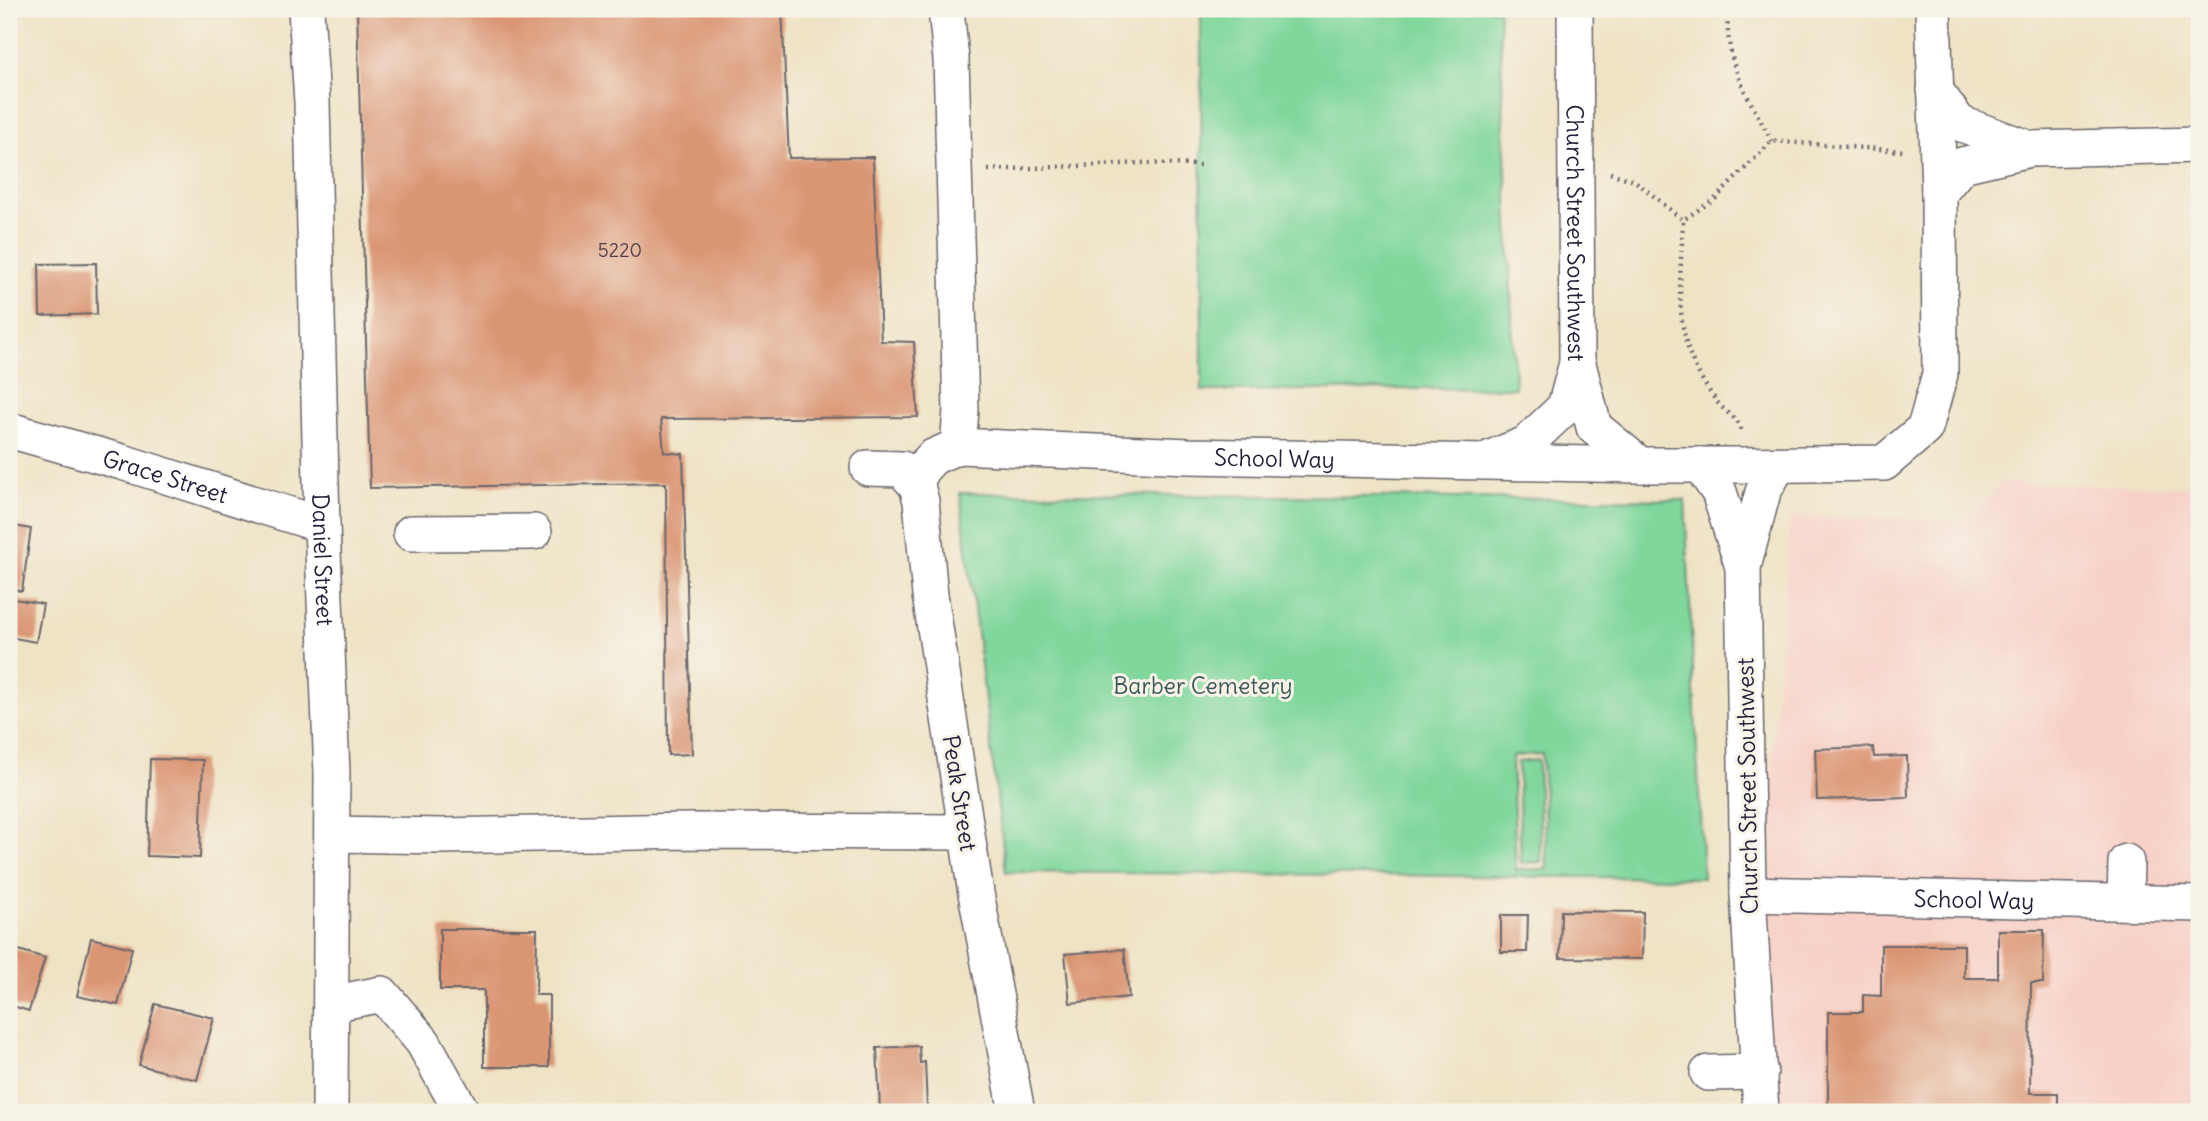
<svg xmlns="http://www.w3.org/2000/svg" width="2208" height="1121" font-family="Delius,sans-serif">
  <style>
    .built { fill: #f7d1c7 }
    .green { fill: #7fd79b; stroke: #507c6b; stroke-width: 2; fill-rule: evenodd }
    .building { fill: #da9573 }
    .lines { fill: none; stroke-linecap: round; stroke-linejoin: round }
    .minor-casing { stroke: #6a666b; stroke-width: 38 }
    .path { stroke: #6a666b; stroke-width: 4.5; stroke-dasharray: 2 5; stroke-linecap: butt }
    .minor { stroke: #fff; stroke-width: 35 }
    .labels { text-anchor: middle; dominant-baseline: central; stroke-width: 6; stroke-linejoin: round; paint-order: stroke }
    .number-label { font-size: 19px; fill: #503f49 }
    .street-label { font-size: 23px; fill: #22223b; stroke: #f7f3e8 }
    .park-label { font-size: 23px; fill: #3e5858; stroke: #f7f3e8 }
  </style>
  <rect width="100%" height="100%" fill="#f7f3e8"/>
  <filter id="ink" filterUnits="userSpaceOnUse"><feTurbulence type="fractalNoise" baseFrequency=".0143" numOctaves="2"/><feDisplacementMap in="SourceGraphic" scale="14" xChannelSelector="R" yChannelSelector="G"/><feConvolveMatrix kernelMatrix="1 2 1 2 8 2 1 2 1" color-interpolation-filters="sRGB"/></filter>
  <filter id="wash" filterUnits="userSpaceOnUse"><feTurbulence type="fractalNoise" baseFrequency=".00686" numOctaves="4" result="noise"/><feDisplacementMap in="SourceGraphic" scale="28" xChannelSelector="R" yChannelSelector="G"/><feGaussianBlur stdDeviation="1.57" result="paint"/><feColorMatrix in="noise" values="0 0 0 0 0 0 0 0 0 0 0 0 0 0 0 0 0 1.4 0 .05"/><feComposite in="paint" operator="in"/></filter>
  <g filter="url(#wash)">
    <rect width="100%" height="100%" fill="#efe3c5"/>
    <!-- built -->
    <path class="built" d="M2000,483L2199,487V1112H1755L1759,923L1791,516L1965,520Z"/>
    <!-- green -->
    <path class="green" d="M1201,9H1499L1515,388L1202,391Z
      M960,493L1685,500L1703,878L1006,872ZM1542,754L1547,869L1516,870L1512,756Z
      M1538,760L1541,862L1521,863L1518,762Z"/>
    <g id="blocks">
      <!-- building -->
      <path class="building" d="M357,9H782L789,158L873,157L881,341L914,342L918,417L661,419L664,452L683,454L692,754L668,755L666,483L370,488Z
        M96,263L97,314L40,316L39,264Z
        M9,525L31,529L22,591L9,589Z
        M9,598L43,604L36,642L9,637Z
        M1873,747L1874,757L1907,756L1908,797L1817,800L1815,749Z
        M150,759L203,760L200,858L147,856Z
        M1561,911L1643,912L1642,959L1560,958Z
        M1501,915H1528L1527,952H1501Z
        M440,929H537L536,995H549V1067H484V990H440Z
        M1998,930H2044L2043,983H2031L2030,1093H2058V1112H1828V1012H1863V995L1881,996V945H1964V978H1998Z
        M91,938L132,948L118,1005L77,996Z
        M9,947L45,958L29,1011L9,1005Z
        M1124,949L1129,997L1070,1003L1065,954Z
        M155,1004L214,1018L197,1080L139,1065Z
        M919,1046L920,1063L925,1062L927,1108L880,1111L877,1048Z"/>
    </g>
  </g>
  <g filter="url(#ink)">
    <use href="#blocks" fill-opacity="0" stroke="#6a666b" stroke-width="2"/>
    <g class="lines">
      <defs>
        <g id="minor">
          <path id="s1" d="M306,9L312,102L322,525L332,774L330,1112"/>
          <path d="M946,9L951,59L961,410L958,446"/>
          <path id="s2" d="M1575,9L1577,360L1594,427L1640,465H1743L1884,463L1925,428L1940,374L1939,193L1933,9"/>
          <path d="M1935,90L1959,123L2030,149"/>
          <path d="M1939,193L1962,165L2030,149L2199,145"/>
          <path id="s3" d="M9,430L122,462L322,525"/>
          <path d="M1491,458L1526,444L1565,407L1577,363"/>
          <path d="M1700,465L1719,492L1743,567"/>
          <path d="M868,468L902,469L917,486"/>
          <path d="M411,533L534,532"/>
          <path d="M332,834L441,836L688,831L966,832"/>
          <path id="s4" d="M1748,894L2199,904"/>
          <path d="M2125,902L2126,862"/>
          <path d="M331,1004L382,994L423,1042L462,1112"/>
          <path d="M1708,1073L1760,1072"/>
          <path id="s5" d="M1017,1112L976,893L930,595L921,501L917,486L919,472L933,457L958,446L1189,456L1640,465"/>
          <path d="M1761,1112L1748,894L1743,567L1763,492L1778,465"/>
        </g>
      </defs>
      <!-- minor casing -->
      <use href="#minor" class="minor-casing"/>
      <!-- path -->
      <path class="path" d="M1728,9C1724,63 1747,95 1772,141
        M988,170L1143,163L1201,165
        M1610,173L1635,181L1683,220
        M1741,430C1739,420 1732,417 1725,410C1717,403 1710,393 1705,384C1671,332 1681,278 1683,220L1715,199L1772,141L1904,151"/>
      <!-- minor -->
      <use href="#minor" class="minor"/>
    </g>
  </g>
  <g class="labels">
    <!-- number labels -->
    <g class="number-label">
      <text x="620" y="250">5220</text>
    </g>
    <!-- street labels -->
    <g class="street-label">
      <text stroke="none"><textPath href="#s2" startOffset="224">Church Street Southwest</textPath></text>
      <text stroke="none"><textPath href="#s5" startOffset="1013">School Way</textPath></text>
      <text stroke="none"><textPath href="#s3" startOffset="163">Grace Street</textPath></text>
      <text stroke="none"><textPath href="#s1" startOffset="551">Daniel Street</textPath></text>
      <text transform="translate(1747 786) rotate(-91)">Church Street Southwest</text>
      <text transform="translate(960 793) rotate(81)">Peak Street</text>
      <text stroke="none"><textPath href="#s4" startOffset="226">School Way</textPath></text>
    </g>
    <!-- park labels -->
    <g class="park-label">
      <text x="1203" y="685">Barber Cemetery</text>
    </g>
  </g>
  <!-- margin -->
  <rect width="2208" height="1121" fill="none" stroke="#f7f3e8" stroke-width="35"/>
</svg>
